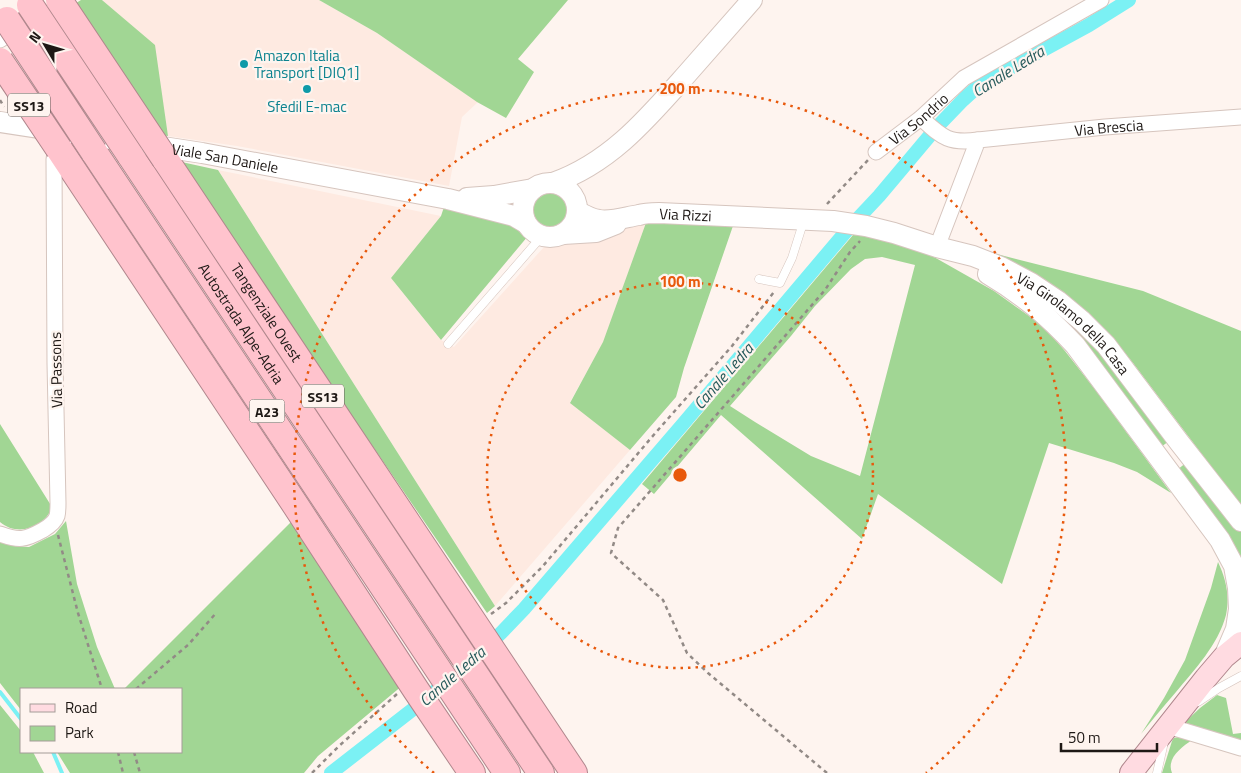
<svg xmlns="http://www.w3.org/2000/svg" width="1241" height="773" font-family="'Titillium Web',sans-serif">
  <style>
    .built { fill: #feeae1 }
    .green { fill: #a1d694; fill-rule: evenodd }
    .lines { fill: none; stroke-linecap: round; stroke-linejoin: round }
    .stream { stroke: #7bf1f4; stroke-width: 4 }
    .canal { stroke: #7bf1f4; stroke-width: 14 }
    .lane-casing { stroke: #d6c5be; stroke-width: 9 }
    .street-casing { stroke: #d6c5be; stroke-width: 17 }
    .secondary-casing { stroke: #d6c5be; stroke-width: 22 }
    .primary-casing { stroke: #b0878d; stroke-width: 24 }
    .highway-casing { stroke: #b0878d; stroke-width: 28 }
    .path { stroke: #928a86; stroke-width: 2.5; stroke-dasharray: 4 4; stroke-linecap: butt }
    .lane { stroke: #fff; stroke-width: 8 }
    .street { stroke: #fff; stroke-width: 15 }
    .secondary { stroke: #fff; stroke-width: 20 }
    .primary { stroke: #ffdbe1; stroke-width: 22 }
    .highway { stroke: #ffc3cd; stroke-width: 26 }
    .highway-bridge-casing { stroke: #b0878d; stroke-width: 28; stroke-linecap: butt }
    .highway-bridge { stroke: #ffc3cd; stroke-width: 26 }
    .ring { fill: none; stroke: #e8590c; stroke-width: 2.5; stroke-dasharray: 2.5 5 }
    .culture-dot { fill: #0f9aa8; stroke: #fef4ef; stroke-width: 2 }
    .labels { text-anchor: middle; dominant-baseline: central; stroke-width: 4.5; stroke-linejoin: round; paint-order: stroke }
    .shield { fill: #fef4ef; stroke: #615a56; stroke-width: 1 }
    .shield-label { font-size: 14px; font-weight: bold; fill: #1e1815 }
    .culture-label { font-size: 15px; fill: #0d838f; stroke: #fef4ef; text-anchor: start }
    .street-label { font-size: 15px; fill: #1e1815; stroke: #fef4ef }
    .water-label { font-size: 16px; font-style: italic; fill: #265a5b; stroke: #fef4ef }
    .centre { fill: #e8590c; stroke: #fef4ef; stroke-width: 2.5 }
    .ring-label { font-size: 15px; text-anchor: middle; font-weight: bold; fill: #e8590c; stroke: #fef4ef; stroke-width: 4.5; stroke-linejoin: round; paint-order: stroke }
  </style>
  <rect width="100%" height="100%" fill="#fef4ef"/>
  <!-- built -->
  <path class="built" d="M102,0H319L377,33L478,102L462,117L449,186L237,146L168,136L154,45Z
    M218,170L441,216L391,278L441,340L454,347L544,247L597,239L647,220L603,343L570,402L630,450L495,606Z"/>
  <!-- green -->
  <path class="green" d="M81,0H102L155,45L168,136L159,135L73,5Z
    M319,0H568L518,59L534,72L506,118L477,102L377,33Z
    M177,161L218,170L495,606L487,613Z
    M533 210a18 18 0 1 1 36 0a18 18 0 1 1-36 0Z
    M445,204L507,221L528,236L441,340L391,278L441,216Z
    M647,220L734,223L684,368L676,397L630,450L570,403L603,342Z
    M853,235L872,236L902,244L934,257L994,291L1043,326L1065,351L1097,392L1171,493L1137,472L1114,463L1049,443L1002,584L878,494L862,539L721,415L654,494L642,484ZM882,257L915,265L860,476L811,456L755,422L730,406L791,336L815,306L851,269L865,259Z
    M973,248L1143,291L1241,331V506L1133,363L1112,337L1090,314L1060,292Z
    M1047,303L1081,329L1169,441L1161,447Z
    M0,424L52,507C45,528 17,537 0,522Z
    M1187,462L1241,532V563L1177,470Z
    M293,520L403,685L318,756L304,773H70L57,752H181V689H124Z
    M66,521L77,584L97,647L115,689H21V710L0,683V540L14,546L29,547L55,534Z
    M1218,562C1226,579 1230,596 1226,615C1218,645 1195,669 1176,692C1164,706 1152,720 1141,734L1164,698L1185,660L1211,588Z
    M1217,695L1226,698L1233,734L1241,733V741L1182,725L1200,708Z
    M0,705L21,731V752H33L44,773H0Z
    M1178,737L1192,740C1182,747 1166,758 1172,773H1162L1172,741L1174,738Z"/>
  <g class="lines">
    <!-- stream -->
    <path class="stream" d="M0,692L21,719
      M53,752L62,773"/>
    <!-- canal -->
    <path class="canal" d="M485,648L501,633L524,609L683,424L849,228L879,196L937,127L963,100L975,89L992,78L1089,25L1129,0
      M331,773L421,703L450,679"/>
    <defs>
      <path id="lane" d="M759,279L780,283L792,258L804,220
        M448,344L542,236
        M1198,702L1219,688L1241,676
        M1157,773L1164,742"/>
      <g id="street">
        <path d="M0,40L43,12"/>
        <path d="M921,118C942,137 948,144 978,140"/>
        <path id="s1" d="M876,152L921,118L964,78L1101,0"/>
        <path id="s2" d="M937,247L978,140L1105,127L1241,117"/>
        <path d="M0,534C19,541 25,540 43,530C48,527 55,522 57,516C58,512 58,507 58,503L55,363L54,159"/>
        <path d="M1168,726L1241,748"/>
      </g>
      <g id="secondary">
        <path id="s3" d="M0,122L202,153L448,199L514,216L526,223"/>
        <path d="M553,183C610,163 647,119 686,75C708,50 730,25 752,0"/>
        <circle cx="550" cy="210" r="27"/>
        <path d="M467,198L494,196L533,189"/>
        <path id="s4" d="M577,211C584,215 591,219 599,220C612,222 626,217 639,215C645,213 652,213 659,213L833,221L866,226L894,233L937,247L973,256L1001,267L1031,283L1058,301L1082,321L1106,345L1179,442L1241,521"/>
        <path d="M563,234L596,232L616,224"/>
        <path d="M988,274C1023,295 1047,315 1075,345L1220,540L1234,566L1238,588L1239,609L1236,629L1224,657"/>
      </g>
      <path id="primary" d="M1131,773L1206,678L1224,657L1241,643"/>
      <g id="highway">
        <path d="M59,149L296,506L416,690L472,773"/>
        <path d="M94,152L507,773"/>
        <path id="s5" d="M130,155L541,773"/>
        <path id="s6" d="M165,159L574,773"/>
      </g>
    </defs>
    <!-- lane casing -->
    <use href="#lane" class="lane-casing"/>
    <!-- street casing -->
    <use href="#street" class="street-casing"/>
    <!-- secondary casing -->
    <use href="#secondary" class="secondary-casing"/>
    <!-- primary casing -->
    <use href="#primary" class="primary-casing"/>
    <!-- highway casing -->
    <use href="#highway" class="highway-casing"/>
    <!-- path -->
    <path class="path" d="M0,100L4,107
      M827,204L868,160
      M58,535L78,613L102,689
      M491,614L506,603L543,566L651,438L732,346L774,292
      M136,689L188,645L217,612
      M118,752L123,773
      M134,752L140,773
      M312,773L339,746L397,694
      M827,773L708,673L687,653L663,600L611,553L618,528L825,290L850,252L860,241"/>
    <!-- lane -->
    <use href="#lane" class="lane"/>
    <!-- street -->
    <use href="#street" class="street"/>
    <!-- secondary -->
    <use href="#secondary" class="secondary"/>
    <!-- primary -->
    <use href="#primary" class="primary"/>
    <!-- highway -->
    <use href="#highway" class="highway"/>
    <defs>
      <path id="highway-bridge" d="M59,0L165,159
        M30,5L130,155
        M7,20L94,152
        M0,61L59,149"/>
    </defs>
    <!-- highway-bridge casing -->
    <use href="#highway-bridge" class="highway-bridge-casing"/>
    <!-- highway-bridge -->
    <use href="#highway-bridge" class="highway-bridge"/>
  </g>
  <!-- distance rings -->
  <g class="ring">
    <circle cx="680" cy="475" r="193"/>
    <path d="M434 773A386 386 0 1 1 926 773"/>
  </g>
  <!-- markers -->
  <g class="culture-dot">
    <circle cx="244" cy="64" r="5"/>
    <circle cx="307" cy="89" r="5"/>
  </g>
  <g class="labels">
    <!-- shield labels -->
    <g class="shield">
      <rect x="8" y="93.5" width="42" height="23" rx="4"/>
      <rect x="302" y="384.5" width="42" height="23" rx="4"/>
      <rect x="249.5" y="399.5" width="35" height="23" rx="4"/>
    </g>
    <g class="shield-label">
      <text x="29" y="105">SS13</text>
      <text x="323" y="396">SS13</text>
      <text x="267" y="411">A23</text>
    </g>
    <!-- culture labels -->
    <g class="culture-label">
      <text x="254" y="55">Amazon Italia<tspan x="254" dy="17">Transport [DIQ1]</tspan></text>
      <text x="307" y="106" text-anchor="middle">Sfedil E-mac</text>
    </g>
    <!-- street labels -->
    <g class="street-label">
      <text stroke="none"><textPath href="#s1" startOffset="54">Via Sondrio</textPath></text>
      <text stroke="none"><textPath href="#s2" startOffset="246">Via Brescia</textPath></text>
      <text stroke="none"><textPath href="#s3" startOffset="228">Viale San Daniele</textPath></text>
      <text stroke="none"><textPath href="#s4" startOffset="111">Via Rizzi</textPath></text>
      <text stroke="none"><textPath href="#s6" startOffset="184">Tangenziale Ovest</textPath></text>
      <text stroke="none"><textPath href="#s5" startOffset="202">Autostrada Alpe-Adria</textPath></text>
      <text stroke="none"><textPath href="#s4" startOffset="526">Via Girolamo della Casa</textPath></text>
      <text transform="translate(56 370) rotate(-91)">Via Passons</text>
    </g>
    <!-- water labels -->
    <g class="water-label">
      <text transform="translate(1008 71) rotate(-32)">Canale Ledra</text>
      <text transform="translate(723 376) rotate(-49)">Canale Ledra</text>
      <text transform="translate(452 676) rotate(-41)">Canale Ledra</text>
    </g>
  </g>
  <circle cx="680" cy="475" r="8" class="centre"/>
  <g class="ring-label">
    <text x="680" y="94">200 m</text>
    <text x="680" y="287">100 m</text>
  </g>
  <!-- legend -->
  <rect x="20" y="688" width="162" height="65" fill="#fef4ef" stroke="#a49c98"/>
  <rect x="30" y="704" width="25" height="8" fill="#ffdbe1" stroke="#a49c98"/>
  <text x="65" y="713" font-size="15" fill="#1e1815">Road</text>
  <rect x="30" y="726" width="25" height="15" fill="#a1d694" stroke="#a49c98"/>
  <text x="65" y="738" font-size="15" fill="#1e1815">Park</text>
  <!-- north arrow -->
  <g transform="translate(45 45) rotate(308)" stroke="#fef4ef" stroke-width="4" paint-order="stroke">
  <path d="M0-4L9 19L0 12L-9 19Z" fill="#1e1815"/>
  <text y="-8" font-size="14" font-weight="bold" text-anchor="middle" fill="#1e1815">N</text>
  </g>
  <!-- scale -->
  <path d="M1061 743v8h96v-8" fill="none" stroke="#1e1815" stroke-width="2.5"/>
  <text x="1068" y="743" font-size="15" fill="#1e1815" stroke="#fef4ef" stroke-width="4" paint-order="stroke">50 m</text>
</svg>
